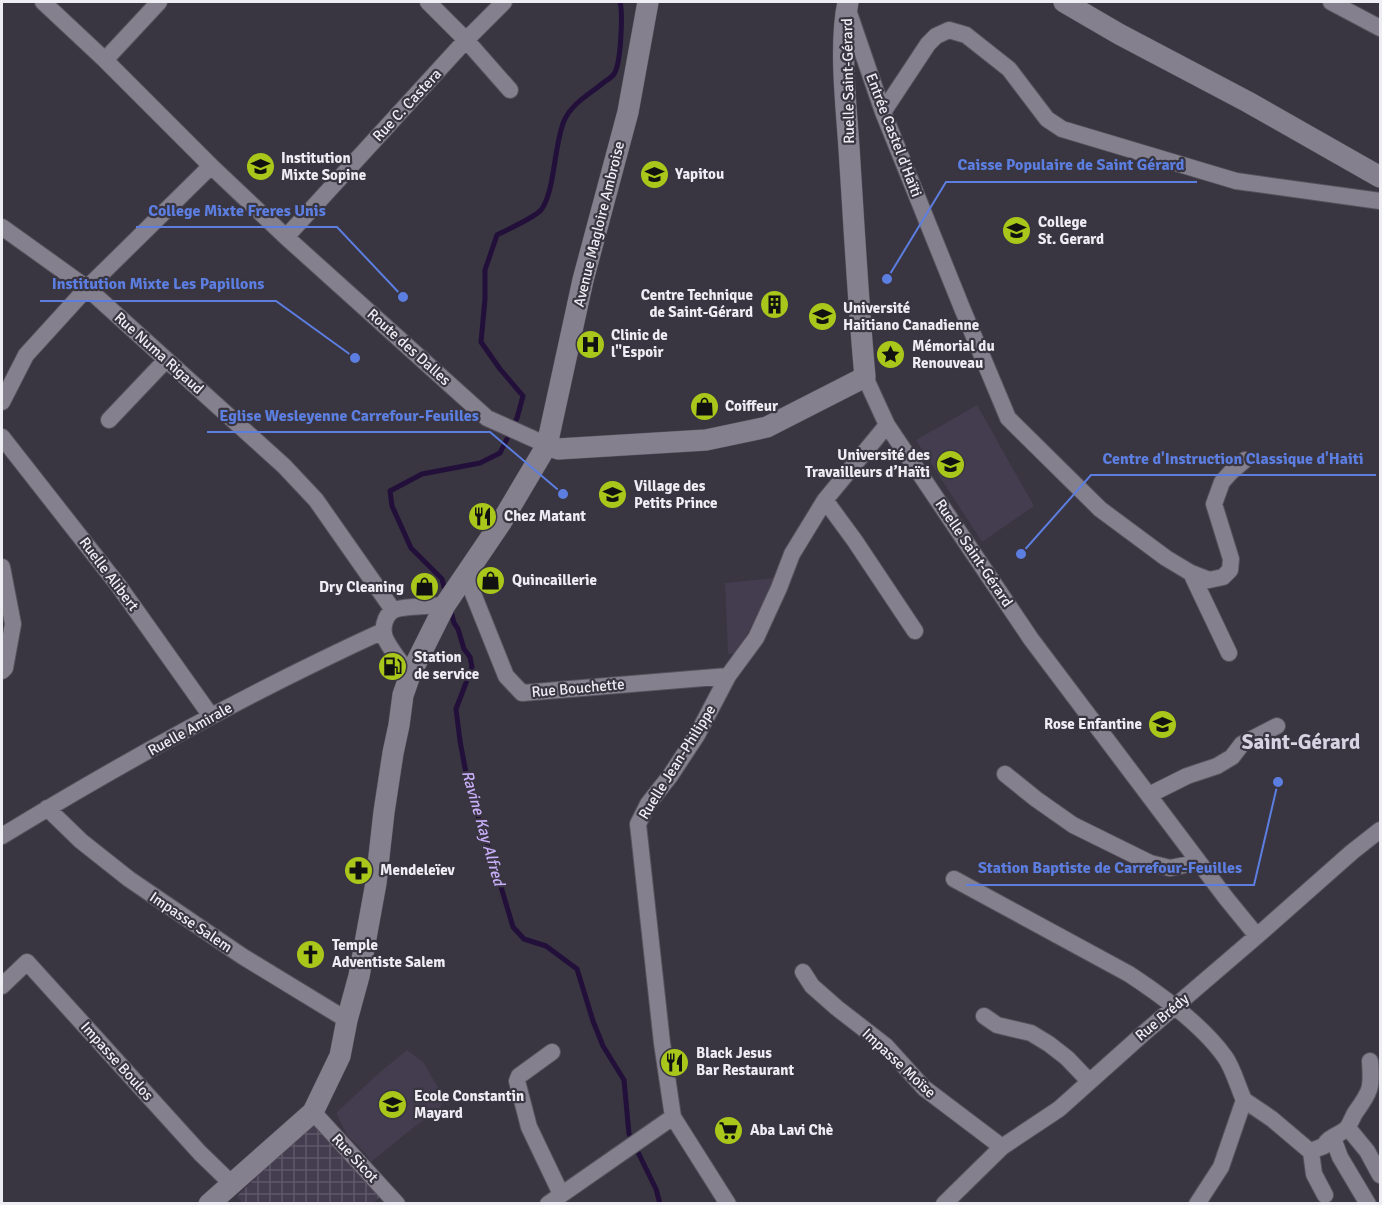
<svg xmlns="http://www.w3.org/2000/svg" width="1382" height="1205" font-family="Signika,sans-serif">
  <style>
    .built { fill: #433d4f }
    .industrial { fill: url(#industrial-grid) }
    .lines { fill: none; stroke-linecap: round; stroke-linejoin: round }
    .stream { stroke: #22103a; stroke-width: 5 }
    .minor-casing { stroke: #56535d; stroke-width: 18 }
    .tertiary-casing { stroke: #56535d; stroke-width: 22 }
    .minor { stroke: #85808e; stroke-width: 16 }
    .tertiary { stroke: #85808e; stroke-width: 21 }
    .labels { text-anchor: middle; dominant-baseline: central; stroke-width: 4.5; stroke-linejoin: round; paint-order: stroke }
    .street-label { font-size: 15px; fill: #efedf4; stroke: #393541 }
    .poi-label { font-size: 15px; font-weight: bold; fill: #efedf4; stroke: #393541; text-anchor: start }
    .water-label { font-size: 16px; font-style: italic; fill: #c9affa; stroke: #393541 }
    .district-label { font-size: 21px; font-weight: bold; fill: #d8d3e3; stroke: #393541 }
    .leader { fill: none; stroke: #5c7ee0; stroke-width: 2 }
    .callout-dot { fill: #5c7ee0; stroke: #393541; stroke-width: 2 }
    .callout-label { font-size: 16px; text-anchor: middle; font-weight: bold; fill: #5c7ee0; stroke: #393541; stroke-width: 4.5; stroke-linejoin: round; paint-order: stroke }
  </style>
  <defs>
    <pattern id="industrial-grid" width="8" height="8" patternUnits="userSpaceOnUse" patternTransform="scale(1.5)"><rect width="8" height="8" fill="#433d4f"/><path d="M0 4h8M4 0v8" fill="none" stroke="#5e5969"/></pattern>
  </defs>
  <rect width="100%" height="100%" fill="#393541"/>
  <!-- built -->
  <path class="built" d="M977,405L1034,506L982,542L916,440Z
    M775,578L738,653L728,654L725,583Z
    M407,1050L424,1063L445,1100L438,1110L414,1127L371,1162L366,1154L347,1135L336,1113L379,1073Z"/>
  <!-- industrial -->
  <path class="industrial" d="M313,1123L381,1196L373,1203L243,1204L237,1196Z"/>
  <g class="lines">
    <!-- stream -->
    <path class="stream" d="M446,594L442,579L411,548L392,506L390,491L422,474L480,463L500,453L517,418L523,396L500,369L481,342L485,299V270L497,235C508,229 534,218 541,210C555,192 554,144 564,121C571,104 590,94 603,83C607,80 612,77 614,74C621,64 623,14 620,2
      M450,608L454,623L458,629L464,649L470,657L472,667L456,709L460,741L469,789L499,880L513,927L524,939L546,946L577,969L593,1021L603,1046L624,1080L629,1134L656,1189L660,1204"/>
    <defs>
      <path id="minor" d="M43,2L105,60L211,166L286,237L487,418L547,445
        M428,2L466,40L510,90
        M1331,2L1380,28
        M848,10L883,112L962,308L1008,418L1100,509L1166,558L1191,573L1209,580L1223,577L1230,570L1231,559L1214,504L1222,482L1231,472L1245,460
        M105,60L159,2
        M883,112L928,44L936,36L949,30L966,35L1009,69L1047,119L1062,129L1236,181L1380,201
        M2,227L87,288L284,466L316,500L393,610
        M286,237L466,40L504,2
        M865,377L887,425L1031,639L1226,898L1257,936
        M2,402L26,355L87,288L211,166
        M109,420L166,360
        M2,437L118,585L211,716
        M825,500L855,541L915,631
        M2,567L13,624L5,668L2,671
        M1191,573L1229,653
        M466,576L506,676L522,693L728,676
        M410,675C402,663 392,652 386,640C381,631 384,615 394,610C402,606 435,606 445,605
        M1005,774L1036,799L1073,825L1150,863L1170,868L1199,862
        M1149,795L1187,776L1217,766L1232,757L1242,744L1277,726
        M47,808L81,841L129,879L242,956L347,1020
        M2,836C125,761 252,691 383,631
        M954,879L1129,974C1161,995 1203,1026 1225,1057C1233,1068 1238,1087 1244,1100L1221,1167L1197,1204
        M803,972L812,986L837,1008L886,1046L924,1088L1002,1147
        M2,986L27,962L200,1153L232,1184
        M984,1016L997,1025L1031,1033L1049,1044L1067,1058L1089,1081
        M552,1052L519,1076L517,1081L529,1127L561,1194
        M1244,1100L1272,1119L1311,1152L1314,1174L1325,1195
        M313,1112L397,1204
        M1348,1128L1367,1151L1380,1175
        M1333,1138L1340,1157L1368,1204
        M1311,1152L1316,1149L1324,1146C1328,1137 1339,1135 1346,1129C1350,1125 1352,1118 1355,1113C1371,1091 1372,1088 1370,1061
        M548,1204L673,1117
        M728,1204L673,1117L662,1043L638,824L648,804L670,776L697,735L728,676L756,638L779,588L792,554L825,500L887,425
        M944,1204L1002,1147L1059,1109L1144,1033L1257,936L1352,852L1380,830"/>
      <path id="tertiary" d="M1064,2L1119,34L1248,102L1380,177
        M547,445L558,449L706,440L767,427L865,377C858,301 854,225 849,148C846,103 839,45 848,2
        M209,1204L313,1112L340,1056L347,1020L359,976L376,883L384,812L393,753L399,725L403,695L410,675L445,605L502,521L547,445L583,280L628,112L648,2"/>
    </defs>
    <!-- minor casing -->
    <use href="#minor" class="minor-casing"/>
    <!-- tertiary casing -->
    <use href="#tertiary" class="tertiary-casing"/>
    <!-- minor -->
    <use href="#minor" class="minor"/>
    <!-- tertiary -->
    <use href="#tertiary" class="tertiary"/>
  </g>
  <!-- icons -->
  <defs>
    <symbol id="school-disc" viewBox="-11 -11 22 22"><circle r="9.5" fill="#a9c71a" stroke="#393541"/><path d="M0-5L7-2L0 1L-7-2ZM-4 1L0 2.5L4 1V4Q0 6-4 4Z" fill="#111"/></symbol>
    <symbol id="building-disc" viewBox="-11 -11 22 22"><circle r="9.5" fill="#a9c71a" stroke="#393541"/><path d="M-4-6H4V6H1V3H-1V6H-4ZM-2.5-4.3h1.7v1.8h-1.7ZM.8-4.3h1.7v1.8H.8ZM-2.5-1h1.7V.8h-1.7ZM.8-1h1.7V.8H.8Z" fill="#111"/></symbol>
    <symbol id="university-disc" viewBox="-11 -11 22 22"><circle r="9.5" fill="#a9c71a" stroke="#393541"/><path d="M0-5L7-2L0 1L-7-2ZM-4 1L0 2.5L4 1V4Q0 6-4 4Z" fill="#111"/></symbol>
    <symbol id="hospital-disc" viewBox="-11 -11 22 22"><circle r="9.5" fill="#a9c71a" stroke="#393541"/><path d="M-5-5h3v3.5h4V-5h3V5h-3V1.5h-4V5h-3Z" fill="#111"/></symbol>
    <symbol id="sight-disc" viewBox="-11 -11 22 22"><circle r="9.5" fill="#a9c71a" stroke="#393541"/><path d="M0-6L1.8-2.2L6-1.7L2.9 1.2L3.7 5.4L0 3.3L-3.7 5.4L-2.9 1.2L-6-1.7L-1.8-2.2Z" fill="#111"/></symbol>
    <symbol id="shop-disc" viewBox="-11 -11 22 22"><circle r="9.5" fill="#a9c71a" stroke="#393541"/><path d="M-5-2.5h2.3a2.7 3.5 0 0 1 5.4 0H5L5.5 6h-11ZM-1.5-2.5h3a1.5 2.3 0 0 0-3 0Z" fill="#111"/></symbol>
    <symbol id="restaurant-disc" viewBox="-11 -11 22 22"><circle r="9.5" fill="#a9c71a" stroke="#393541"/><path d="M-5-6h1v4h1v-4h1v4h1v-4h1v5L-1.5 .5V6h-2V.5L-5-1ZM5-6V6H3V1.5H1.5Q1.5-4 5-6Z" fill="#111"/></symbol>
    <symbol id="fuel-disc" viewBox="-11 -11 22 22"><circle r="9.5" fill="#a9c71a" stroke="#393541"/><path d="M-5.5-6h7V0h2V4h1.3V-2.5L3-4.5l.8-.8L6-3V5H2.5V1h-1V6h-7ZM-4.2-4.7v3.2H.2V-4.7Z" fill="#111"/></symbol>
    <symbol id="pharmacy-disc" viewBox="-11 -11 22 22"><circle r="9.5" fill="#a9c71a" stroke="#393541"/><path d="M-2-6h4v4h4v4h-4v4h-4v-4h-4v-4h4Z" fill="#111"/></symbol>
    <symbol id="church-disc" viewBox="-11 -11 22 22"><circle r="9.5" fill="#a9c71a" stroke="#393541"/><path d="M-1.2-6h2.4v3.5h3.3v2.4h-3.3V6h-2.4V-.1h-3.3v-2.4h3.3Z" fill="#111"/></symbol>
    <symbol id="supermarket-disc" viewBox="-11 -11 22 22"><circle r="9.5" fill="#a9c71a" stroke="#393541"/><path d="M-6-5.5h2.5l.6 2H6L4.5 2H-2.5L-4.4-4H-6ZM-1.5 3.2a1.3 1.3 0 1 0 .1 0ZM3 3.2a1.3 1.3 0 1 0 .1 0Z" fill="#111"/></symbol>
  </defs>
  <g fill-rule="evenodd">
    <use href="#school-disc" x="244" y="150" width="33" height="33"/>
    <use href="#school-disc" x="638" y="158" width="33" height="33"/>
    <use href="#school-disc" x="1000" y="214" width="33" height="33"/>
    <use href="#building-disc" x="758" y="288" width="33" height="33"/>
    <use href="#university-disc" x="806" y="300" width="33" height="33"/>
    <use href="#hospital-disc" x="574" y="328" width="33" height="33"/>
    <use href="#sight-disc" x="874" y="338" width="33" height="33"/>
    <use href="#shop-disc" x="688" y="390" width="33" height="33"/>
    <use href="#university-disc" x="934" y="448" width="33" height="33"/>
    <use href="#school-disc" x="596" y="478" width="33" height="33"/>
    <use href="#restaurant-disc" x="466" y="500" width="33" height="33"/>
    <use href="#shop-disc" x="474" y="564" width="33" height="33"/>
    <use href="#shop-disc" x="408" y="570" width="33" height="33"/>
    <use href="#fuel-disc" x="376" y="650" width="33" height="33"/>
    <use href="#school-disc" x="1146" y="708" width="33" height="33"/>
    <use href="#pharmacy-disc" x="342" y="854" width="33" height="33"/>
    <use href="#church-disc" x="294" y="938" width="33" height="33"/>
    <use href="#restaurant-disc" x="658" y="1046" width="33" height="33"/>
    <use href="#school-disc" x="376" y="1088" width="33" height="33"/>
    <use href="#supermarket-disc" x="712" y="1114" width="33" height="33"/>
  </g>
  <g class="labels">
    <!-- street labels -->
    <g class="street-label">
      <text transform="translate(848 81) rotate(-91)">Ruelle Saint-Gérard</text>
      <text transform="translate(407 105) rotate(-47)">Rue C. Castera</text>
      <text transform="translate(894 135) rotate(69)">Entrée Castel d'Haïti</text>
      <text transform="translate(599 224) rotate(-76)">Avenue Magloire Ambroise</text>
      <text transform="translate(409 347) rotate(42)">Route des Dalles</text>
      <text transform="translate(159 353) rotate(42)">Rue Numa Rigaud</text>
      <text transform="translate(974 553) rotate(56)">Ruelle Saint-Gérard</text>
      <text transform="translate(109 574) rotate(53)">Ruelle Alibert</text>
      <text transform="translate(578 688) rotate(-5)">Rue Bouchette</text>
      <text transform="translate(190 729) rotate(-29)">Ruelle Amirale</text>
      <text transform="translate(677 762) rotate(-58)">Ruelle Jean-Philippe</text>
      <text transform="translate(191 922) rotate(34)">Impasse Salem</text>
      <text transform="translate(1162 1017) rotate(-40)">Rue Brédy</text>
      <text transform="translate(117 1061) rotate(48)">Impasse Boulos</text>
      <text transform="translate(899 1063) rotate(43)">Impasse Moïse</text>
      <text transform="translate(355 1158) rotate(47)">Rue Sicot</text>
    </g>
    <!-- poi labels -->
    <g class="poi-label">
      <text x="281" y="158">Institution<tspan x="281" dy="17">Mixte Sopine</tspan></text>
      <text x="675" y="174">Yapitou</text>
      <text x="1038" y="222">College<tspan x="1038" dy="17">St. Gerard</tspan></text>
      <text x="753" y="295" text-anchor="end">Centre Technique<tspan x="753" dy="17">de Saint-Gérard</tspan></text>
      <text x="843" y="308">Université<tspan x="843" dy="17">Haitiano Canadienne</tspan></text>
      <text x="611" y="335">Clinic de<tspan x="611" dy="17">l"Espoir</tspan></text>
      <text x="912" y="346">Mémorial du<tspan x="912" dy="17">Renouveau</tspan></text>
      <text x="725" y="406">Coiffeur</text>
      <text x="930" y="455" text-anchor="end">Université des<tspan x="930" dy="17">Travailleurs d’Haïti</tspan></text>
      <text x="634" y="486">Village des<tspan x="634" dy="17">Petits Prince</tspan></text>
      <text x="504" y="516">Chez Matant</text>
      <text x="512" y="580">Quincaillerie</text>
      <text x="404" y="587" text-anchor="end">Dry Cleaning</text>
      <text x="414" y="657">Station<tspan x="414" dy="17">de service</tspan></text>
      <text x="1142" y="724" text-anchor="end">Rose Enfantine</text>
      <text x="380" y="870">Mendeleïev</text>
      <text x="332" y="945">Temple<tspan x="332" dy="17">Adventiste Salem</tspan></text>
      <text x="696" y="1053">Black Jesus<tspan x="696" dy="17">Bar Restaurant</tspan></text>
      <text x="414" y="1096">Ecole Constantin<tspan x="414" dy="17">Mayard</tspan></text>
      <text x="750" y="1130">Aba Lavi Chè</text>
    </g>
    <!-- water labels -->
    <g class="water-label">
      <text transform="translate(483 828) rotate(74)">Ravine Kay Alfred</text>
    </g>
    <!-- district labels -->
    <g class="district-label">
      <text x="1301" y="742">Saint-Gérard</text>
    </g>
  </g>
  <!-- callouts -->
  <path class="leader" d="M887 279L946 182H1197M403 297L337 227H136M355 358L276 301H40M563 494L490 432H207M1021 554L1091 475H1376M1278 782L1254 885H966"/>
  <g class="callout-dot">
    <circle cx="887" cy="279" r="6"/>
    <circle cx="403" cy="297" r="6"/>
    <circle cx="355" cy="358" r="6"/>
    <circle cx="563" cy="494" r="6"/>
    <circle cx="1021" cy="554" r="6"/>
    <circle cx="1278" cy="782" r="6"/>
  </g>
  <g class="callout-label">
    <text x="1071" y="170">Caisse Populaire de Saint Gérard</text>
    <text x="237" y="216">College Mixte Freres Unis</text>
    <text x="158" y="289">Institution Mixte Les Papillons</text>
    <text x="349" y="421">Eglise Wesleyenne Carrefour-Feuilles</text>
    <text x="1233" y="464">Centre d'Instruction Classique d'Haiti</text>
    <text x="1110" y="873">Station Baptiste de Carrefour-Feuilles</text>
  </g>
  <!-- border -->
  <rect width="1382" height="1205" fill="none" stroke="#efedf4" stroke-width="6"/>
</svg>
